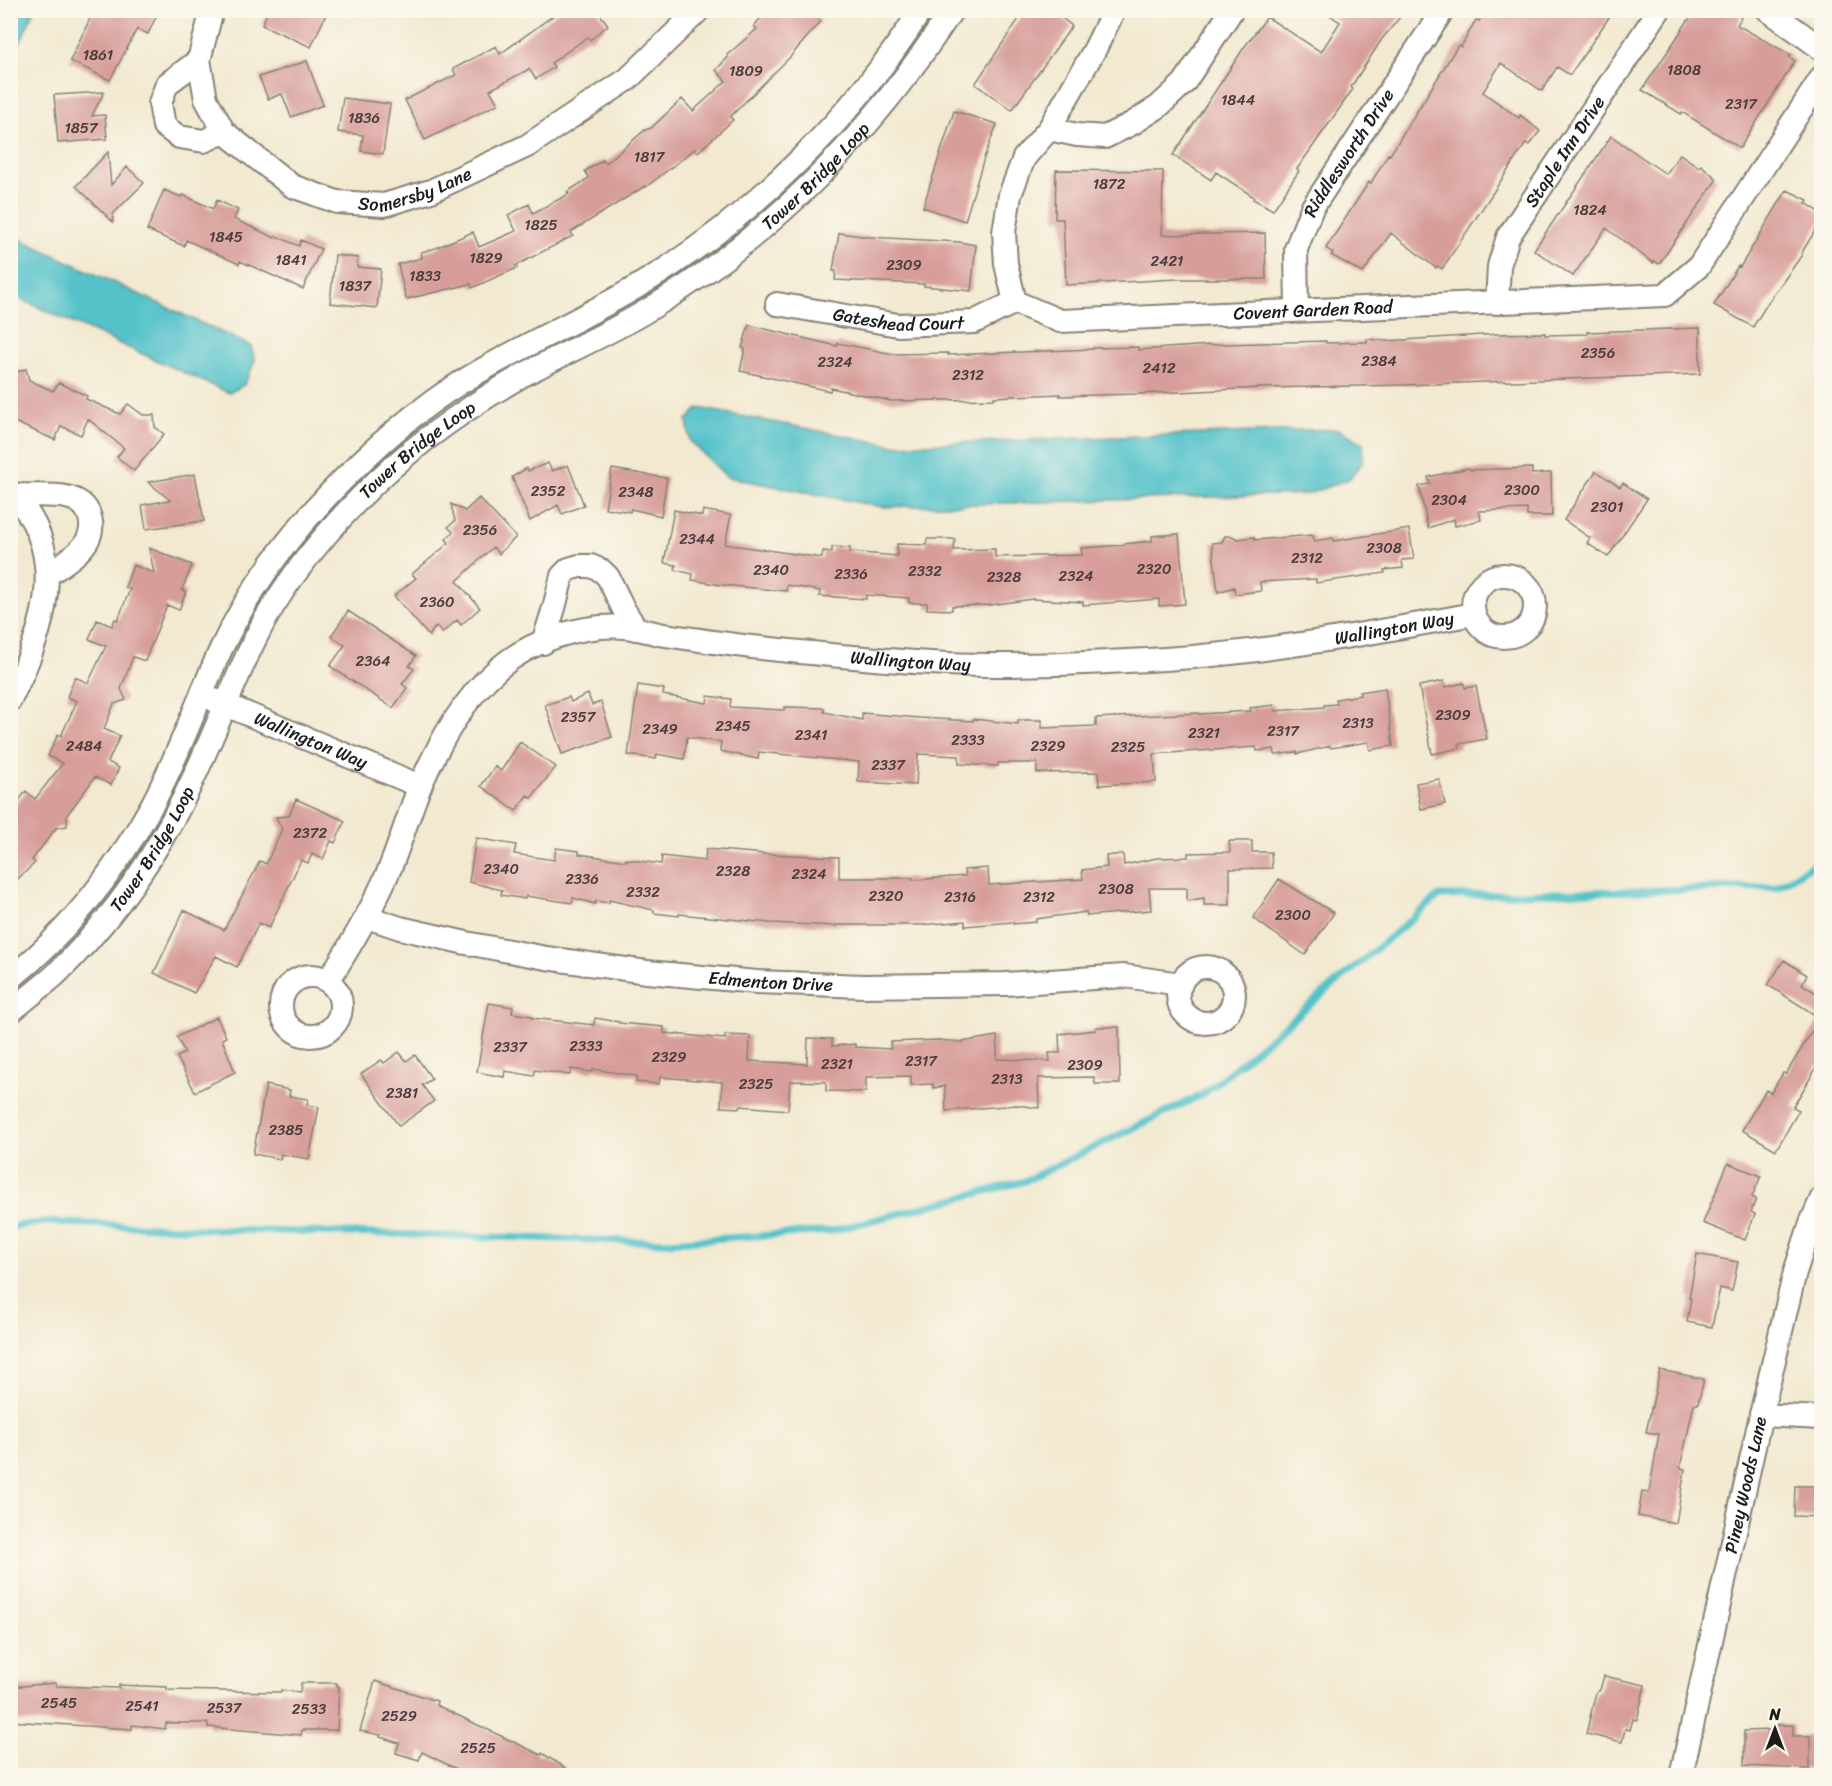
<svg xmlns="http://www.w3.org/2000/svg" width="1832" height="1786" font-family="Sriracha,sans-serif">
  <style>
    .water { fill: #54c2ca; stroke: #386f73; stroke-width: 1.5 }
    .lines { fill: none; stroke-linecap: round; stroke-linejoin: round }
    .stream { stroke: #54c2ca; stroke-width: 7 }
    .building { fill: #d79d9a }
    .minor-casing { stroke: #878276; stroke-width: 26 }
    .minor { stroke: #fff; stroke-width: 22 }
    .labels { text-anchor: middle; dominant-baseline: central; stroke-width: 5; stroke-linejoin: round; paint-order: stroke }
    .number-label { font-size: 15px; fill: #4b3c3c }
    .street-label { font-size: 18px; fill: #1c1c1c; stroke: #fbf7ec }
  </style>
  <rect width="100%" height="100%" fill="#fbf7ec"/>
  <filter id="ink" filterUnits="userSpaceOnUse"><feTurbulence type="fractalNoise" baseFrequency=".0167" numOctaves="2"/><feDisplacementMap in="SourceGraphic" scale="12" xChannelSelector="R" yChannelSelector="G"/><feConvolveMatrix kernelMatrix="1 2 1 2 8 2 1 2 1" color-interpolation-filters="sRGB"/></filter>
  <filter id="wash" filterUnits="userSpaceOnUse"><feTurbulence type="fractalNoise" baseFrequency=".008" numOctaves="4" result="noise"/><feDisplacementMap in="SourceGraphic" scale="24" xChannelSelector="R" yChannelSelector="G"/><feGaussianBlur stdDeviation="1.35" result="paint"/><feColorMatrix in="noise" values="0 0 0 0 0 0 0 0 0 0 0 0 0 0 0 0 0 1.4 0 .05"/><feComposite in="paint" operator="in"/></filter>
  <g filter="url(#wash)">
    <rect width="100%" height="100%" fill="#f2e9d0"/>
    <!-- water -->
    <path class="water" d="M11,10L34,11L11,63L10,11Z
      M11,235L251,346L255,361L244,385L229,393L11,295Z
      M699,408L893,445L1338,429L1363,443V462L1349,479L1308,494L882,507L727,477L690,441L687,420Z"/>
    <g class="lines">
      <!-- stream -->
      <path class="stream" d="M10,1227L44,1222L205,1229L667,1242L831,1231L1025,1181L1205,1093L1439,896L1777,887L1822,859"/>
    </g>
    <g id="blocks">
      <!-- building -->
      <path class="building" d="M94,10H159L148,34L137,29L110,80L70,61Z
        M268,10H328L311,47L262,25Z
        M561,10H597L608,25L590,40L588,37L551,63L554,67L536,79L529,69L490,90L498,104L425,140L405,100L456,75L453,69L496,46L500,54Z
        M767,10H808L821,21L790,57L730,117L733,120L698,152L695,149L646,187L645,186L571,232L573,236L515,266L517,268L472,288L471,284L406,299L398,264L422,258L421,252L436,248L473,232L479,247L516,231L508,215L529,204L533,213L569,194L567,192L589,178L585,171L603,160L606,163L645,130L651,128L682,99L693,111L726,81L716,70L728,57L727,55L757,29L754,26Z
        M1025,10H1052L1072,26L1012,110L975,84Z
        M1322,10H1406L1382,39L1351,87L1353,89L1297,169L1299,171L1273,210L1253,199L1254,197L1216,172L1211,180L1173,155L1245,46L1267,17L1321,52L1340,22Z
        M1485,10H1614L1570,75L1557,67L1542,91L1501,63L1483,92L1519,118L1520,115L1540,131L1529,145L1526,143L1442,269L1438,266L1436,268L1391,233L1363,273L1331,255L1333,253L1326,248L1369,182L1371,183L1388,154L1390,155L1458,45L1461,47L1476,20L1479,21Z
        M1695,10H1732L1741,18L1737,25L1791,55L1789,57L1795,61L1740,148L1682,112L1681,114L1642,90Z
        M307,61L323,105L291,117L282,94L268,99L259,77Z
        M104,92L92,116L105,115L107,139L58,143L54,95Z
        M343,98L390,104L383,154L361,151L363,135L338,132Z
        M954,111L997,124L984,158L965,221L923,207Z
        M1611,136L1666,174L1680,154L1699,167L1701,165L1717,179L1659,264L1654,261L1653,263L1606,228L1573,276L1534,250Z
        M108,152L111,185L127,167L144,183L113,214V222L76,186Z
        M1056,170L1163,171L1162,235L1265,233L1266,279H1179L1066,285L1063,219H1055Z
        M164,190L181,197L183,195L213,209L217,200L238,210L234,219L275,238L276,236L299,246L301,240L321,249L303,289L240,261L239,264L186,240L184,246L147,230Z
        M1787,190L1808,200L1806,203L1821,213V221L1801,254L1802,255L1767,304L1753,327L1714,305L1738,266L1740,267Z
        M839,233L870,237L959,242L976,245L971,291L924,286V284L835,280L836,271H833Z
        M335,255L358,258L357,267L381,269L377,308L330,303Z
        M749,325L837,346L838,343L893,354L948,353V355L1093,349V348L1138,347V350L1225,344L1326,341V343L1367,342V339L1387,341L1498,334L1545,333V335L1588,334L1587,332L1700,328V374L1404,385L1261,388L1138,394L1060,396V394L994,397V399L891,401L831,388L830,391L740,371L745,349L742,348Z
        M26,369L29,380L53,391L59,383L87,396L86,399L120,414L128,404L143,415H154L155,427L164,434L134,471L117,457L124,448L88,419L81,435L61,426L55,440L10,420V374Z
        M548,463L552,471L568,465L584,505L562,514L558,505L530,521L512,477L527,468L528,471Z
        M1469,468L1470,470L1532,468V474L1551,473L1552,516H1527V509L1479,511L1481,520L1455,526L1454,519L1428,528L1419,486L1430,484L1428,477Z
        M612,469L667,478L661,516L631,509L630,512L605,508Z
        M1596,471L1620,487L1623,483L1647,499L1608,557L1587,543L1590,538L1564,520Z
        M195,474L204,521L146,529L142,505L170,500L148,482Z
        M479,498L516,537L499,554L493,547L457,581L480,608L461,625L457,620L442,633L436,626L429,636L394,596L416,578L412,574L449,543L446,539L453,532L448,527L455,521L451,504L465,511Z
        M674,510L702,516L703,510L731,515L725,544L822,558L823,551L832,552V547L850,548V552L897,556V544L926,545L927,539H955L954,550L995,549V557L1082,555L1081,548L1124,545V544L1152,541V536L1179,534L1185,604L1159,606V599L1083,605V602L1033,599L990,605L952,606V610L927,609V603H909V598L866,595V599L819,596L820,591L787,585L786,591L721,585L692,580L693,574L675,570L676,565L664,563Z
        M1409,529L1414,559L1402,560L1403,568L1384,570L1385,573L1316,583V579L1260,582L1261,591L1235,594L1234,587L1218,592L1212,543L1222,542L1225,536H1232L1238,539L1254,537L1255,540L1313,535L1314,541L1333,538L1334,541Z
        M149,548L192,565L182,590L186,592L179,610L167,605L145,661L133,657L121,689L126,700L114,704L104,729L120,736L108,762L119,768L111,785L95,777L67,815V826L56,828L32,860L35,863L10,886V812L26,791L35,799L63,763L48,756L58,734L61,736L77,701L67,697L75,677L88,683L106,646L89,639L97,620L112,626L115,619L118,620L130,589L125,587L133,565L154,573Z
        M348,611L416,656L409,666L414,669L402,684L407,688L393,708L330,666L345,645L331,636Z
        M1444,681L1445,687L1464,683L1465,688L1476,686L1487,739L1459,744L1460,748L1432,754L1419,686Z
        M638,685L664,689L663,695L707,703L708,696L731,699L730,707L784,710L785,707L824,708V712L862,720V713L920,718L973,721V719L1018,724V720H1042V728L1096,726V718L1199,713V714L1251,711L1250,708L1274,705L1275,711L1324,707V705L1337,704L1336,699L1360,695V692L1385,688L1393,746L1370,750L1368,742L1331,748L1330,746L1297,754V752L1275,755L1274,749L1257,751L1256,747L1154,754L1156,782L1099,785L1098,772L1037,773V763H998V766L959,764V756L918,754L916,785L858,782L859,762L759,752L758,759L720,751L721,742L687,737L684,759L657,754L656,759L628,755Z
        M588,694L592,705L601,702L612,737L562,754L545,705L569,697L571,702Z
        M520,742L556,767L531,798L527,795L516,811L481,786L495,766L501,771Z
        M1439,779L1445,804L1421,809L1416,783Z
        M296,799L345,821L335,843L331,841L323,859L312,854L308,863L301,860L269,928L259,923L237,967L216,956L194,993L154,973L184,910L224,930L260,861L266,864L282,829L276,817L289,816Z
        M476,838L516,845L514,854L554,860L556,848L579,851V854L626,861V859L661,864L662,856L705,861L706,849L766,854L839,857V878H913V880L965,876L964,870L988,868L989,885L1083,879L1082,870L1107,867L1106,856L1123,854L1124,865L1157,858L1188,857V853L1230,852L1229,841H1252V852H1271L1272,868L1230,869V905H1204V898L1187,901V888H1149L1151,910L1087,916L1086,912L1036,919V922L1013,924V922L965,926V921L922,925H836V926L770,923L679,914V916L654,913V910L609,900V903L596,901L595,904L573,898L572,903L526,896L525,899L501,895L502,890L469,882Z
        M1279,879L1334,913L1305,955L1253,918Z
        M1784,960L1807,975L1802,984L1821,996V1060L1793,1107L1799,1110L1776,1150L1742,1130L1766,1090L1771,1093L1783,1073L1786,1074L1820,1018L1768,985Z
        M489,1003L513,1007L512,1013L532,1016V1018L594,1025L595,1018L619,1022V1023L664,1027V1033L725,1039V1035L750,1036L749,1061L807,1064L808,1038L832,1039V1046L855,1044V1047L891,1049L890,1042L938,1040L962,1042L997,1036V1059L1050,1061L1049,1053H1060L1059,1034L1096,1030V1027H1119L1120,1084H1095L1094,1077L1038,1078L1039,1108L1016,1105L946,1111L945,1086L933,1088V1084L911,1085V1076L866,1077V1092L826,1091V1082L790,1081L788,1110L740,1106V1108L721,1107L722,1082L660,1077L659,1084L636,1082L637,1076L593,1069L592,1072L571,1069L570,1075L535,1070L534,1076L505,1071L504,1077L477,1072Z
        M217,1017L226,1037L222,1039L235,1072L195,1092L177,1057L185,1053L177,1037Z
        M399,1052L406,1061L415,1055L432,1079L422,1085L434,1101L399,1126L361,1074L381,1060L384,1063Z
        M266,1085L290,1090L289,1096L308,1099L307,1105L319,1107L309,1159L281,1154L280,1159L253,1154Z
        M1728,1163L1761,1176L1752,1197L1756,1199L1751,1212L1755,1214L1745,1240L1703,1223Z
        M1697,1254L1738,1262L1732,1291L1720,1288L1712,1327L1687,1322L1691,1298H1689Z
        M1660,1370L1704,1379L1698,1404H1694L1680,1468L1685,1469L1676,1523L1638,1516L1642,1492L1649,1493L1659,1434L1646,1432Z
        M1795,1486H1821V1517L1794,1516Z
        M1604,1676L1645,1685L1637,1720L1633,1719L1630,1730L1625,1729L1622,1742L1586,1734L1596,1692L1600,1690Z
        M375,1681L437,1701L436,1705L541,1755L542,1753L578,1776H471L422,1752L419,1760L396,1753L399,1743L380,1737L381,1735L360,1731Z
        M56,1683V1686L119,1688V1685L167,1687V1690L281,1692V1690L300,1692L301,1683H337V1686H339L337,1730H302L301,1735L208,1727V1723H166L165,1729L132,1725V1729L10,1721V1687Z
        M1774,1725H1793V1736H1810V1769L1744,1766V1731L1774,1730Z"/>
    </g>
  </g>
  <g filter="url(#ink)">
    <use href="#blocks" fill-opacity="0" stroke="#878276" stroke-width="1.5"/>
    <g class="lines">
      <defs>
        <g id="minor">
          <path id="s1" d="M212,10L199,60L206,99L224,132L292,186L337,202L384,205L431,191L527,146L628,79L699,10"/>
          <path d="M1768,10L1822,49"/>
          <path d="M199,60L167,84L160,103L164,126L179,137L204,141L224,132"/>
          <path d="M1049,129L1077,135L1105,137L1133,123L1158,107L1184,83L1232,10"/>
          <path id="s2" d="M1015,302L1060,321L1665,295L1699,266L1822,77"/>
          <path d="M1015,302L1006,264L1004,232L1010,195L1024,158L1049,129L1095,49L1114,10"/>
          <path id="s3" d="M1497,303L1499,266L1508,237L1659,10"/>
          <path id="s4" d="M777,304L898,325L974,322L1015,302"/>
          <path id="s5" d="M1297,310L1296,249L1312,208L1443,10"/>
          <path d="M10,491C72,553 44,631 10,700"/>
          <path d="M15,495C32,496 50,494 66,497C76,499 84,504 88,512C102,543 68,560 47,575"/>
          <circle cx="1504" cy="606" r="31"/>
          <path d="M543,643L554,608L562,576L569,569L579,566H591L602,571L608,577L623,608L636,629"/>
          <path id="s6" d="M214,700L420,786"/>
          <path id="s7" d="M367,917L400,928L466,943L546,958L647,972L757,982L864,986L1005,984L1124,976L1181,984"/>
          <circle cx="1206" cy="995" r="28"/>
          <circle cx="311" cy="1006" r="30"/>
          <path d="M10,979C69,932 116,870 152,805C179,755 197,701 221,649C248,592 286,539 330,493C369,452 412,413 460,383C518,347 581,320 640,285C750,219 852,119 921,10"/>
          <path id="s8" d="M328,981C351,945 373,908 390,868C401,841 409,813 420,786C439,743 463,699 499,668C532,640 582,624 625,627C638,628 652,633 665,635C694,639 723,644 752,647C818,654 883,661 948,664C1019,667 1094,663 1165,659C1269,652 1372,633 1474,614"/>
          <path id="s9" d="M10,1012C25,1000 40,988 54,976C101,931 142,876 173,819C205,761 226,698 255,639C280,587 320,539 360,498C407,449 464,409 523,375C564,353 607,335 648,310C772,236 874,131 952,10"/>
          <path d="M1761,1415L1822,1418"/>
          <path id="s10" d="M1681,1776L1761,1415L1795,1272L1811,1223L1822,1198"/>
        </g>
      </defs>
      <!-- minor casing -->
      <use href="#minor" class="minor-casing"/>
      <!-- minor -->
      <use href="#minor" class="minor"/>
    </g>
  </g>
  <g class="labels">
    <!-- number labels -->
    <g class="number-label">
      <text x="98" y="55">1861</text>
      <text x="1684" y="70">1808</text>
      <text x="746" y="71">1809</text>
      <text x="1238" y="100">1844</text>
      <text x="1741" y="104">2317</text>
      <text x="364" y="118">1836</text>
      <text x="81" y="128">1857</text>
      <text x="649" y="157">1817</text>
      <text x="1109" y="184">1872</text>
      <text x="1590" y="210">1824</text>
      <text x="541" y="225">1825</text>
      <text x="226" y="237">1845</text>
      <text x="486" y="258">1829</text>
      <text x="291" y="260">1841</text>
      <text x="1167" y="261">2421</text>
      <text x="904" y="265">2309</text>
      <text x="425" y="276">1833</text>
      <text x="355" y="286">1837</text>
      <text x="1598" y="353">2356</text>
      <text x="1379" y="361">2384</text>
      <text x="835" y="362">2324</text>
      <text x="1159" y="368">2412</text>
      <text x="968" y="375">2312</text>
      <text x="1522" y="490">2300</text>
      <text x="548" y="491">2352</text>
      <text x="636" y="492">2348</text>
      <text x="1449" y="500">2304</text>
      <text x="1607" y="507">2301</text>
      <text x="480" y="530">2356</text>
      <text x="697" y="539">2344</text>
      <text x="1384" y="548">2308</text>
      <text x="1307" y="558">2312</text>
      <text x="1154" y="569">2320</text>
      <text x="771" y="570">2340</text>
      <text x="925" y="571">2332</text>
      <text x="851" y="574">2336</text>
      <text x="1076" y="576">2324</text>
      <text x="1004" y="577">2328</text>
      <text x="437" y="602">2360</text>
      <text x="373" y="661">2364</text>
      <text x="1453" y="715">2309</text>
      <text x="578" y="717">2357</text>
      <text x="1358" y="723">2313</text>
      <text x="733" y="726">2345</text>
      <text x="660" y="729">2349</text>
      <text x="1283" y="731">2317</text>
      <text x="1204" y="733">2321</text>
      <text x="811" y="735">2341</text>
      <text x="968" y="740">2333</text>
      <text x="84" y="746">2484</text>
      <text x="1048" y="746">2329</text>
      <text x="1128" y="747">2325</text>
      <text x="888" y="765">2337</text>
      <text x="310" y="833">2372</text>
      <text x="501" y="869">2340</text>
      <text x="733" y="871">2328</text>
      <text x="809" y="874">2324</text>
      <text x="582" y="879">2336</text>
      <text x="1116" y="889">2308</text>
      <text x="643" y="892">2332</text>
      <text x="886" y="896">2320</text>
      <text x="960" y="897">2316</text>
      <text x="1039" y="897">2312</text>
      <text x="1293" y="915">2300</text>
      <text x="586" y="1046">2333</text>
      <text x="510" y="1047">2337</text>
      <text x="669" y="1057">2329</text>
      <text x="921" y="1061">2317</text>
      <text x="837" y="1064">2321</text>
      <text x="1085" y="1065">2309</text>
      <text x="1007" y="1079">2313</text>
      <text x="756" y="1084">2325</text>
      <text x="402" y="1093">2381</text>
      <text x="286" y="1130">2385</text>
      <text x="59" y="1703">2545</text>
      <text x="142" y="1706">2541</text>
      <text x="224" y="1708">2537</text>
      <text x="309" y="1709">2533</text>
      <text x="399" y="1716">2529</text>
      <text x="478" y="1748">2525</text>
    </g>
    <!-- street labels -->
    <g class="street-label">
      <text stroke="none"><textPath href="#s3" startOffset="170">Staple Inn Drive</textPath></text>
      <text stroke="none"><textPath href="#s5" startOffset="171">Riddlesworth Drive</textPath></text>
      <text stroke="none"><textPath href="#s9" startOffset="1190">Tower Bridge Loop</textPath></text>
      <text stroke="none"><textPath href="#s1" startOffset="344">Somersby Lane</textPath></text>
      <text stroke="none"><textPath href="#s2" startOffset="302">Covent Garden Road</textPath></text>
      <text stroke="none"><textPath href="#s4" startOffset="123">Gateshead Court</textPath></text>
      <text stroke="none"><textPath href="#s9" startOffset="704">Tower Bridge Loop</textPath></text>
      <text stroke="none"><textPath href="#s8" startOffset="1269">Wallington Way</textPath></text>
      <text stroke="none"><textPath href="#s8" startOffset="783">Wallington Way</textPath></text>
      <text stroke="none"><textPath href="#s6" startOffset="105">Wallington Way</textPath></text>
      <text stroke="none"><textPath href="#s9" startOffset="218">Tower Bridge Loop</textPath></text>
      <text stroke="none"><textPath href="#s7" startOffset="410">Edmenton Drive</textPath></text>
      <text stroke="none"><textPath href="#s10" startOffset="298">Piney Woods Lane</textPath></text>
    </g>
  </g>
  <!-- margin -->
  <rect width="1832" height="1786" fill="none" stroke="#fbf7ec" stroke-width="36"/>
  <!-- north arrow -->
  <g transform="translate(1775 1729)" stroke="#fbf7ec" stroke-width="4.5" paint-order="stroke">
  <path d="M0-4.5L10 22L0 15L-10 22Z" fill="#1c1c1c"/>
  <text y="-9" font-size="16" font-weight="bold" text-anchor="middle" fill="#1c1c1c">N</text>
  </g>
</svg>
